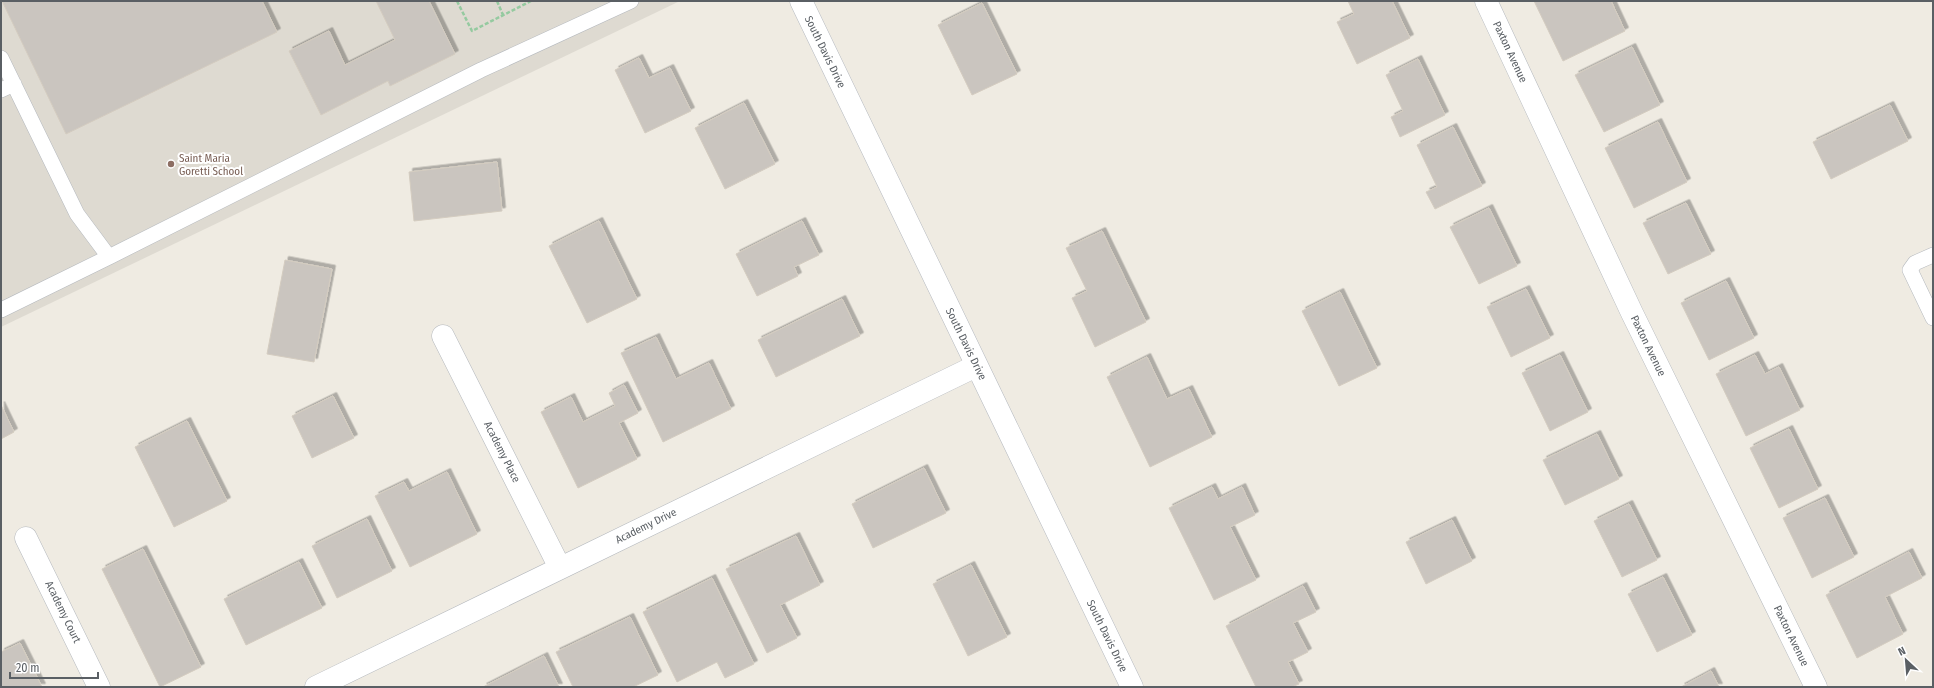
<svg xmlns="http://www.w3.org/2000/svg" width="1934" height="688" font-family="'Fira Sans Condensed',sans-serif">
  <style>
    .education { fill: #dedad1 }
    .building { fill: #cac5bf; stroke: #d4ccc0; filter: url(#shadow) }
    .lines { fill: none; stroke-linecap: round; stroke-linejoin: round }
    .lane-casing { stroke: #b5b9be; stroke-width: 16 }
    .street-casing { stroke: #b5b9be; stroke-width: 23 }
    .secondary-casing { stroke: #b6bac0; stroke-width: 23 }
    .path { stroke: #95caa0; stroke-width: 2.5; stroke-dasharray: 4 2; stroke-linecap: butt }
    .lane { stroke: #fff; stroke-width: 15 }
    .street { stroke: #fff; stroke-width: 22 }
    .secondary { stroke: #fff; stroke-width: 22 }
    .education-dot { fill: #8d6e63; stroke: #fff; stroke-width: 1.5 }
    .labels { text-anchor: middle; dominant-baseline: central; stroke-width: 4; stroke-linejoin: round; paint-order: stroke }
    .street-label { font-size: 11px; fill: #5a5f64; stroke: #fff }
    .education-label { font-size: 11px; fill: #785e54; stroke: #fff; text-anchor: start }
  </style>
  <defs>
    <filter id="shadow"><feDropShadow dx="3.5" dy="-3.5" stdDeviation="0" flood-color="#0004"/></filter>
  </defs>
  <rect width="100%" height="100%" fill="#efebe2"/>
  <!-- education -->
  <path class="education" d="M1,1H680L1,327Z"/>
  <!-- building -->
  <path class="building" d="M2,1H262L277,32L66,134Z
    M376,1H429L455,54L390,86L388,81L321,115L289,51L329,31L345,65L395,40Z
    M1348,1H1392L1410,38L1357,64L1337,22L1354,14Z
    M1534,1H1611L1625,31L1563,61Z
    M982,3L1017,74L972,95L938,25Z
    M1632,47L1660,105L1604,132L1575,75Z
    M639,58L649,78L670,68L691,111L645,133L615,70Z
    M1418,59L1445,115L1400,137L1391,117L1403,111L1386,75Z
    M744,103L775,164L725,189L695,128Z
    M1890,105L1908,141L1831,179L1813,142Z
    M1658,122L1687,182L1634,208L1605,148Z
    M1453,127L1482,186L1435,209L1426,192L1437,187L1417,145Z
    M497,162L502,211L414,221L409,172Z
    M1686,203L1711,254L1668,274L1643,223Z
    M1489,208L1517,266L1479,284L1450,227Z
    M599,221L637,299L587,323L549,246Z
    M802,221L819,255L794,267L798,276L757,296L736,254Z
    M1102,231L1146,322L1095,347L1072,298L1087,291L1066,248Z
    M285,260L332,269L314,362L267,354Z
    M1726,281L1754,338L1709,360L1681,303Z
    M1526,289L1550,338L1511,357L1487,307Z
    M1340,292L1377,368L1339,386L1302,311Z
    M842,299L860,336L776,377L758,340Z
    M656,337L676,379L709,363L731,409L663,442L621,353Z
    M1560,355L1588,412L1550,431L1522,373Z
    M1755,355L1765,374L1779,367L1800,410L1746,436L1716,374Z
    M1147,357L1167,399L1189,389L1212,437L1150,467L1107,377Z
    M624,385L638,413L619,423L637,459L578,488L541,412L571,397L583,422L615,406L609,393Z
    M333,396L354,438L312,458L292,416Z
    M1,405L14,432L1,439Z
    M187,421L227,501L174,527L135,447Z
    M1789,429L1818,489L1779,508L1750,448Z
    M1597,434L1619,479L1565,505L1543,460Z
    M924,468L946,513L873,548L852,504Z
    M447,472L477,534L410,567L375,496L404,482L409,491Z
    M1212,487L1218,499L1242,487L1255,515L1230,527L1256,580L1214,600L1169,508Z
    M1825,498L1854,557L1812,578L1783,518Z
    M1629,504L1657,560L1622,577L1594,521Z
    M367,519L392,571L337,598L312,546Z
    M1452,520L1472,561L1426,584L1406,542Z
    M796,536L820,585L780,605L797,638L767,653L726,569Z
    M143,549L201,667L160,687L102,569Z
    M1909,552L1922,578L1885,597L1903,634L1857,658L1826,595Z
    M299,562L322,608L246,645L224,599Z
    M971,565L1007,637L968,656L933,584Z
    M1663,577L1692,635L1657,652L1628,594Z
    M712,578L754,664L725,678L717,662L677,682L643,612Z
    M1303,586L1316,612L1293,623L1308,652L1288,662L1299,684L1292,687H1256L1226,626Z
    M630,617L658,675L633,687H573L556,652Z
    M20,643L42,687H1V652Z
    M544,656L559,687H483Z
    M1711,671L1719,687H1681Z"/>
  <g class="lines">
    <defs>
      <path id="lane" d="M1,58L77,214L109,257L481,70L631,1
        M1,90L14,84
        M1933,255L1915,263L1910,270L1933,318
        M1,310L109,257"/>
      <path id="street" d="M1486,1L1632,313L1816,687
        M443,336L560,568
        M26,538L99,687
        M316,687L976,366"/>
      <path id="secondary" d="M801,1L1132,687"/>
    </defs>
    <!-- lane casing -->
    <use href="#lane" class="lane-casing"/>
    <!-- street casing -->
    <use href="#street" class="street-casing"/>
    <!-- secondary casing -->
    <use href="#secondary" class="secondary-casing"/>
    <!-- path -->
    <path class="path" d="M457,1L472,31L531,1
      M497,1L503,15"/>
    <!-- lane -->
    <use href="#lane" class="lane"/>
    <!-- street -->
    <use href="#street" class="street"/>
    <!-- secondary -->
    <use href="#secondary" class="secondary"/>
  </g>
  <!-- markers -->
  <circle class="education-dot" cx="171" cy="164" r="4"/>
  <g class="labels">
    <!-- street labels -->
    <g class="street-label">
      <text transform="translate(825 52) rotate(64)">South Davis Drive</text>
      <text transform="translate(1510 52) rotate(65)">Paxton Avenue</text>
      <text transform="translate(966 344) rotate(64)">South Davis Drive</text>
      <text transform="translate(1648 346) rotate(64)">Paxton Avenue</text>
      <text transform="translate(502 452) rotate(63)">Academy Place</text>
      <text transform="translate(646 526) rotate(-26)">Academy Drive</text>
      <text transform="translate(63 612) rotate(64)">Academy Court</text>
      <text transform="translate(1107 636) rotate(64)">South Davis Drive</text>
      <text transform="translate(1791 636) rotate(64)">Paxton Avenue</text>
    </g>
    <!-- education labels -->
    <g class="education-label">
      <text x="179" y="158">Saint Maria<tspan x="179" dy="13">Goretti School</tspan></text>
    </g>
  </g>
  <!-- border -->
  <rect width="1934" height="688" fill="none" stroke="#5a5f64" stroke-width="4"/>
  <!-- north arrow -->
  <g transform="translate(1906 660) rotate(334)" stroke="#ffffff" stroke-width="3" paint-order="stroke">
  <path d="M0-3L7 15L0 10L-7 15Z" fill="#5a5f64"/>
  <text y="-6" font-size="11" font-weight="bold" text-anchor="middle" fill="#5a5f64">N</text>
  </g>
  <!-- scale -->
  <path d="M10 672v6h88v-6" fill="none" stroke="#5a5f64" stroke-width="2"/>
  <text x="16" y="672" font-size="12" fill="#5a5f64" stroke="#ffffff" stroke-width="3" paint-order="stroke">20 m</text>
</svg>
